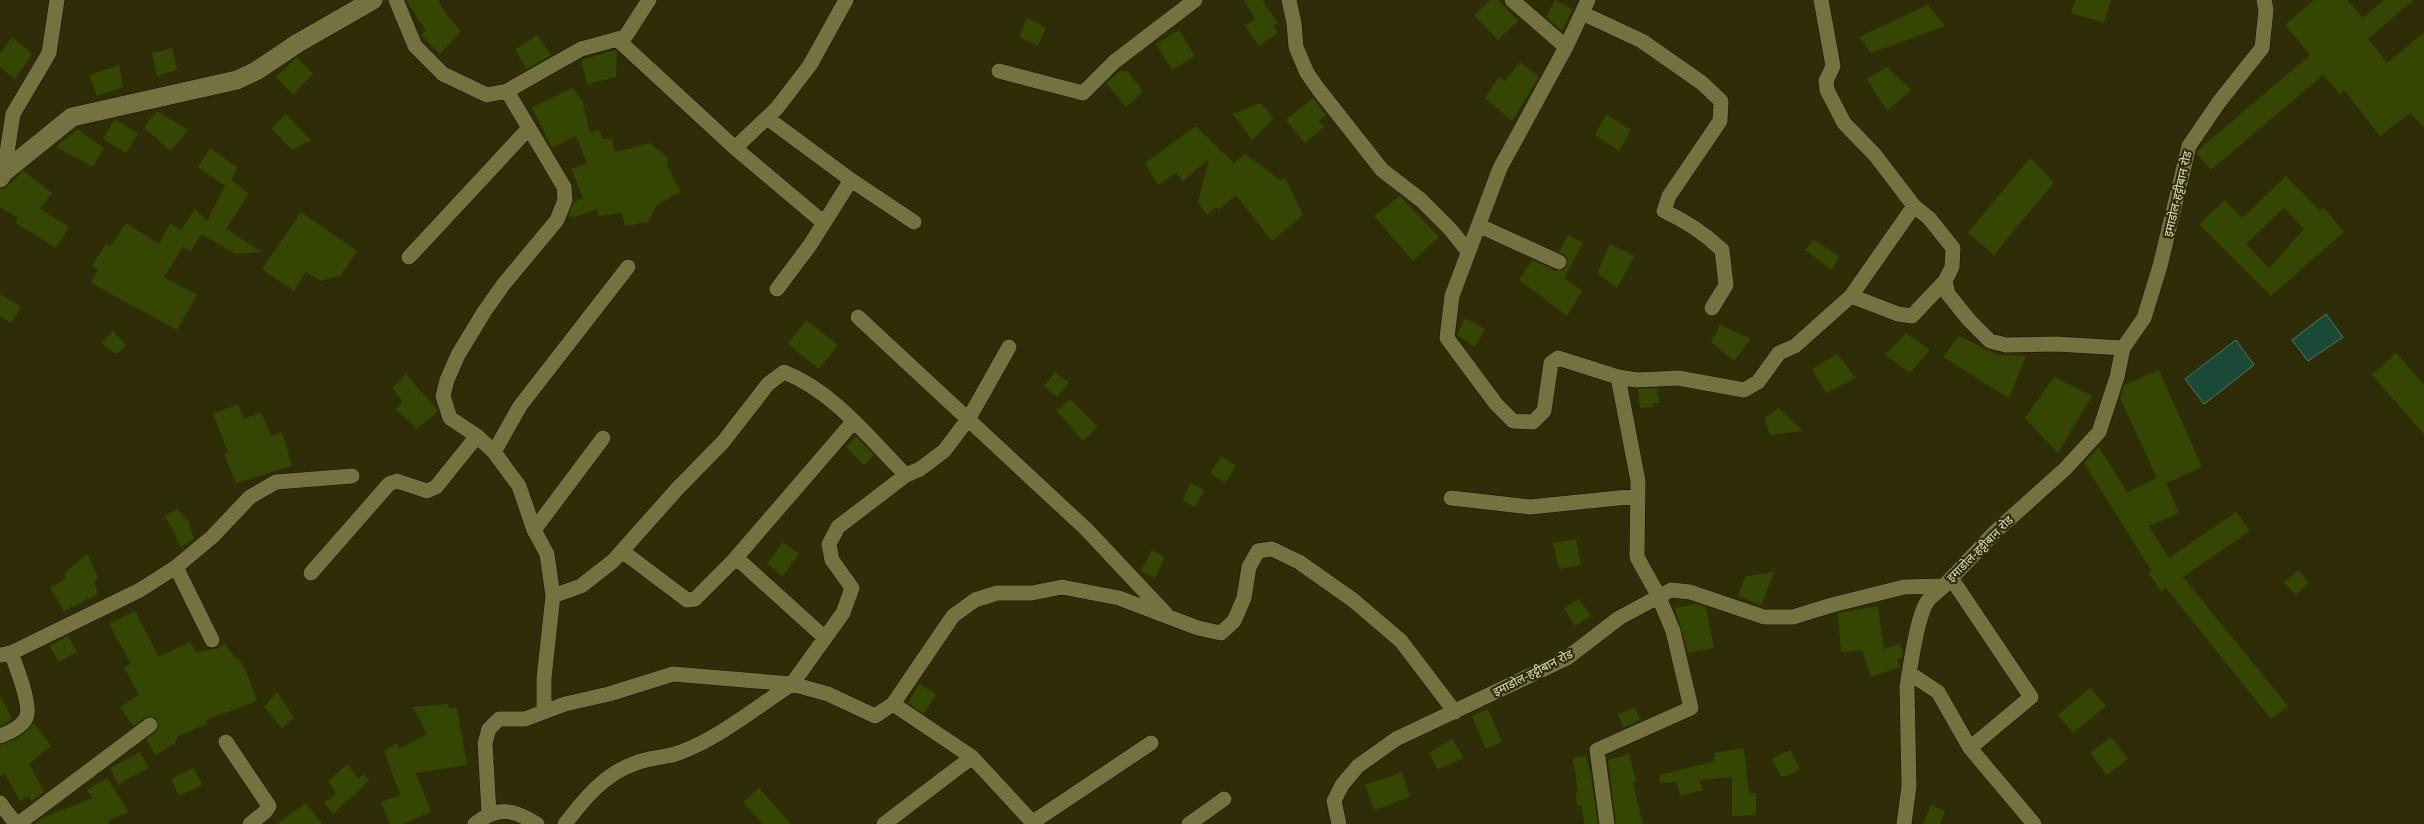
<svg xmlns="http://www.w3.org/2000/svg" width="2424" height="824" font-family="Helvetica,'Noto Sans Devanagari',sans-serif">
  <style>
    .water { fill: #1a4937; stroke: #567662 }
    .building { fill: #344601; fill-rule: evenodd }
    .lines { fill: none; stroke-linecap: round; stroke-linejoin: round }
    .minor-casing { stroke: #171400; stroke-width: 16 }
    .tertiary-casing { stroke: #171400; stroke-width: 20 }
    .minor { stroke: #757242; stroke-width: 15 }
    .tertiary { stroke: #757242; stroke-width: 19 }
    .labels { text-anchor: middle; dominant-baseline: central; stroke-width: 4.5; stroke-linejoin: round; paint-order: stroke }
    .street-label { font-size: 12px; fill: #e1e0c6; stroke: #2f2d07 }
  </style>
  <rect width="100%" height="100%" fill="#2f2d07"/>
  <!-- water -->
  <path class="water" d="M2326,314L2343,337L2308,361L2292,340Z
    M2236,340L2254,365L2204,404L2185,379Z"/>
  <!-- building -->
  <path class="building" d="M406,0H438L446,14L461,31L440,54L421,35L426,31Z
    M1244,0H1262L1278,23L1273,26L1278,33L1259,46L1245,26L1255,19Z
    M1490,0H1498L1518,21L1498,40L1474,15Z
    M1555,0L1573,9L1562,31L1546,17Z
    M2075,0H2111L2104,23L2071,13Z
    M2314,0H2347L2363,18L2384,0H2413L2368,39L2387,63L2424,32V128L2410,113L2380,136L2344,90L2340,94L2323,75L2211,170L2197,154V151L2310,55L2285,25Z
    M1928,5L1945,26L1871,53L1859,37Z
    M1027,18L1046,28L1038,46L1019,37Z
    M1179,30L1195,56L1172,70L1156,44Z
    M537,35L551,55L527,69L515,50Z
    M12,37L32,54L15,79L0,67V54Z
    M172,48L177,70L157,76L152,53Z
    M615,50L617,52L616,77L587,84L581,60Z
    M297,57L313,74L293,95L276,77Z
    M1520,62L1539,77L1512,121L1485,98L1499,77L1505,81Z
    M119,65L123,87L97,96L89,75Z
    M1887,67L1911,90L1887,111L1867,79Z
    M1121,70L1129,72L1143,92L1126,107L1106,83Z
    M573,88L583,103L590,133L599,130L603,139H612L615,152L650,143L667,157L668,167L681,192L657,205L648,222L625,226L622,213L598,216L597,209L572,218L569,214L574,202L583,198L571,169L587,163L576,136L552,148L532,107Z
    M1313,98L1326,115L1319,121L1324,127L1305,143L1286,120Z
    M1260,103L1274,118L1252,140L1233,114Z
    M157,111L188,130L171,151L144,128Z
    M286,114L311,140L292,150L271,128Z
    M1606,114L1631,130L1619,151L1595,135Z
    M115,119L138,134L126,153L103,139Z
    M1196,126L1234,163L1245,154L1280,180L1285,178L1303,215L1272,241L1236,195L1219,210L1216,207L1207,215L1198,202L1209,159L1183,181L1176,173L1158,185L1145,163Z
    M78,129L104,148L93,167L56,147Z
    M210,148L238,168L231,180L249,193L226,229L262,252L236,254L201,234L191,251L183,247L164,277L197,295L177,330L91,283L98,270L92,265L106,244L111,246L126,223L159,244L170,223L181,230L195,209L207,221L225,186L198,167Z
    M2030,158L2054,182L1994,255L1968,233Z
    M23,171L52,193L40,209L69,227L56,248L16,223L18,218L0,207V189L5,188Z
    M2286,176L2320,211L2324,208L2344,232L2271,296L2199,224L2225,200L2242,218ZM2284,208L2304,229L2269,268L2246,244Z
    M1400,196L1439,237L1413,261L1374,216Z
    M301,212L357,251L340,276L321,281L306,272L294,291L262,269Z
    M1568,235L1583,243L1564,278L1582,291L1567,316L1519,280L1532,260L1556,271L1565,269L1568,261L1566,256L1559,252Z
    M1814,240L1839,256L1832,270L1805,250Z
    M1610,244L1635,256L1617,288L1597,273Z
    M0,294L21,307L11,323L0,316Z
    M1465,318L1485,329L1475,347L1457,335Z
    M806,320L838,345L819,369L788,344Z
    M1720,325L1751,339L1734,361L1711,342Z
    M113,331L127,346L116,354L101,343Z
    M1906,333L1930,350L1910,373L1885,355Z
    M1959,336L1998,355L2026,356L2009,398L1943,357Z
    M2396,353L2424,385V434L2372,375Z
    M1837,354L1856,378L1826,393L1812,369Z
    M2159,370L2202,467L2166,483L2179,513L2149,526L2169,558L2236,512L2250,531L2183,577L2288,706L2271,719L2166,588L2161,591L2148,572L2151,570L2084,463L2099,447L2127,492L2157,478L2120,398L2124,385Z
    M1055,372L1069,383L1057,397L1044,386Z
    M406,374L438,411L417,429L396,409L403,401L392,388Z
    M2054,377L2092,396L2058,453L2025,418Z
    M1657,388L1659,403H1653L1654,407L1640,408L1638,389Z
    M1070,399L1098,427L1083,441L1057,411Z
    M238,404L244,419L261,412L271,436L282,432L292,466L236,483L224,454L228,452L213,414Z
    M1779,408L1803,431L1770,435L1764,418Z
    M856,436L874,455L864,465L846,447Z
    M1221,456L1236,466L1225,483L1210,473Z
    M1191,483L1204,490L1195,507L1182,500Z
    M177,509L188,520L194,539L181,547L165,516Z
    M1576,539L1581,565L1559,569L1553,543Z
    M783,542L799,554L783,576L767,564Z
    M1152,550L1165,557L1155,578L1141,571Z
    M87,554L98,578L94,582L98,594L64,611L50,588L66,578L64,574Z
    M2298,570L2309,583L2296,595L2284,583Z
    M1774,572L1761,606L1738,595L1746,576Z
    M1579,599L1591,616L1575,626L1564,608Z
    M1696,604L1706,607L1714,648L1688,653L1675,608Z
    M1878,606L1884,649L1900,644L1903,653L1902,658L1897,659L1900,667L1871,677L1862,650L1841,652L1838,613Z
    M135,611L159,657L190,642L196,652L216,649L225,644L236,659L238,658L247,673L257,701L206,720L207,724L178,736L175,743L156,755L146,740L158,729L157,719L148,716L133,726L120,707L139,695L124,667L131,664L109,624Z
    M68,636L77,652L59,662L49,646Z
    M919,684L936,694L924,714L908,703Z
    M2090,688L2106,706L2073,733L2058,715Z
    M277,692L294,718L282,728L264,707Z
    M0,695L12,719L0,726Z
    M448,704L449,708H457L467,765L416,773L431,812L403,824H390L381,802L400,795L384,751L397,743L399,749L427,734L413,707Z
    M1635,707L1640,720L1623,728L1618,714Z
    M1488,709L1502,742L1486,749L1472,716Z
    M34,723L51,746L29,764L44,792L31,801L29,796L20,801L5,774L0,776V745L20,737Z
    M2111,737L2128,759L2107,775L2090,753Z
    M1452,739L1464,758L1438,769L1429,753Z
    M1744,748L1749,793H1756V815L1732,816V777L1700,780L1703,790L1680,796L1677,782L1660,783L1659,775L1715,761L1714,753Z
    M1790,750L1800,769L1787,776H1781L1772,759Z
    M140,752L149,768L118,784L110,768Z
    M1629,754L1636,782L1633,783L1643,824H1616L1608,760Z
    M1586,756L1588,765L1589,764L1598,824H1584L1582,806H1577L1576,792H1578L1573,758Z
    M348,764L358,779L364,774L369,781L333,814L324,803L336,794L328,781Z
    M194,768L202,785L179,796L171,779Z
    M1402,772L1410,797L1374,810L1365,785Z
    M107,778L129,812L109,820V824H34L42,818L93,798L87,790Z
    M759,788L791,824H763L743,802Z
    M306,803L322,824H277Z
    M1931,805L1945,811L1940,824H1923Z"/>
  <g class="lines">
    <defs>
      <path id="minor" d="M396,0L415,46L443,74L487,95L507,91L581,49L625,37L649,0
        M1289,0L1294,23L1296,47L1307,73L1319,90L1382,170L1421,200L1450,229L1467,250
        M1512,0L1566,47
        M1588,0L1566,47L1500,168L1452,296L1447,338L1496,404L1513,421L1533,422L1544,411L1551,363L1558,358L1618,377L1637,380L1678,378L1744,390L1758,382L1779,353L1795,346L1851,296L1914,206
        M1821,0L1833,66L1826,81L1827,90L1844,123L1875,155L1914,206L1929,218L1953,248L1952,267L1945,281L1948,294L1969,320L1990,341L2006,345L2056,344L2123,348
        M1582,13L1642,41L1702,83L1721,101L1720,121L1669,196L1664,211C1686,221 1704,233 1722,250L1726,285L1712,308
        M617,39L735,148L824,223
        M999,71L1083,93L1114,62L1195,0
        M507,91L564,187L565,200L557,220L503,285L484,312L458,355L447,380L443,396L450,418L477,436L494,452L519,486L534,530L547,554L553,596L544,678V711
        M767,118L851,180L914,222
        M735,148L777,108L810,65L846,0
        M4,172L13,114L49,53L57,0
        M1480,226L1559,262
        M409,257L529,128
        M777,289L810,245L851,180
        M1851,296L1898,314L1912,316L1945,281
        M858,317L1086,529L1166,614
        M494,452L520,406L628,267
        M1451,498L1530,507L1638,496
        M534,530L603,438
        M622,551L687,600L695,599L734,560L741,562L825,638
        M734,560L853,422
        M176,567L212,640
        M311,573L389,484L397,481L427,491L436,487L477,436
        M553,596L581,586L613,561L678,488L723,442L768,384L784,372C834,392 868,437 906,475
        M0,655L11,653L140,590L176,567L212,537L250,497L276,482L352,476
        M1909,673L1938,692L1970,748L2031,697L1951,578
        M893,704L972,757L1034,824
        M0,736C8,733 22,727 26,718C32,706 16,666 11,653
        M226,742L269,806L265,812L250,824
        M1970,748L2034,824
        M0,803L16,824
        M489,813L485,743L489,729L499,719H525L565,704L609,694L673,674L792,684L843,613L852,588L832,560L829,544L838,527L906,475L920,469L944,451L969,418L1009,347
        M1033,822L1151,743
        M18,824L150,725
        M475,824C498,806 513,809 537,824
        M565,824C584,799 605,773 636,763C650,757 667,758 681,752C719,738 757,707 792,684L828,694L875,716L893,704L953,616L975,600L997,593H1032L1062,587L1119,598L1198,628L1221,633L1234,621L1244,598L1249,567L1258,551L1272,549L1299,562L1353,600L1401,641L1455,712
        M884,824L972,757
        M1189,824L1224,799
        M1339,824L1334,801L1342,785L1358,766L1396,739L1567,658L1619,618L1671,590L1690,592L1764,617H1793L1832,605L1904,587L1944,586L1996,531L2065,469L2099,432L2117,377L2123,348L2144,318L2160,266L2189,146L2219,102L2262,48L2266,10L2264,0
        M1607,824L1597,750L1691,708L1673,631L1658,595L1637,557L1638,481L1618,377
        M1904,824L1909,786L1907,687C1910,668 1917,617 1927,602C1931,596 1939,591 1944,586"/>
      <path id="tertiary" d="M0,178L4,172L72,117L237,80L256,71L298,43L373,0"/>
    </defs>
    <!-- minor casing -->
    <use href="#minor" class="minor-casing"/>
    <!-- tertiary casing -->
    <use href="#tertiary" class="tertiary-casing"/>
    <!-- minor -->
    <use href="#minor" class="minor"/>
    <!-- tertiary -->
    <use href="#tertiary" class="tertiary"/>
  </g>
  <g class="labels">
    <!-- street labels -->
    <g class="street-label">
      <text transform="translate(2178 194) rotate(-77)">इमाडोल-हट्टीबान रोड</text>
      <text transform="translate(1980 549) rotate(-45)">इमाडोल-हट्टीबान रोड</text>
      <text transform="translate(1533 673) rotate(-27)">इमाडोल-हट्टीबान रोड</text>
    </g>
  </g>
</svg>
